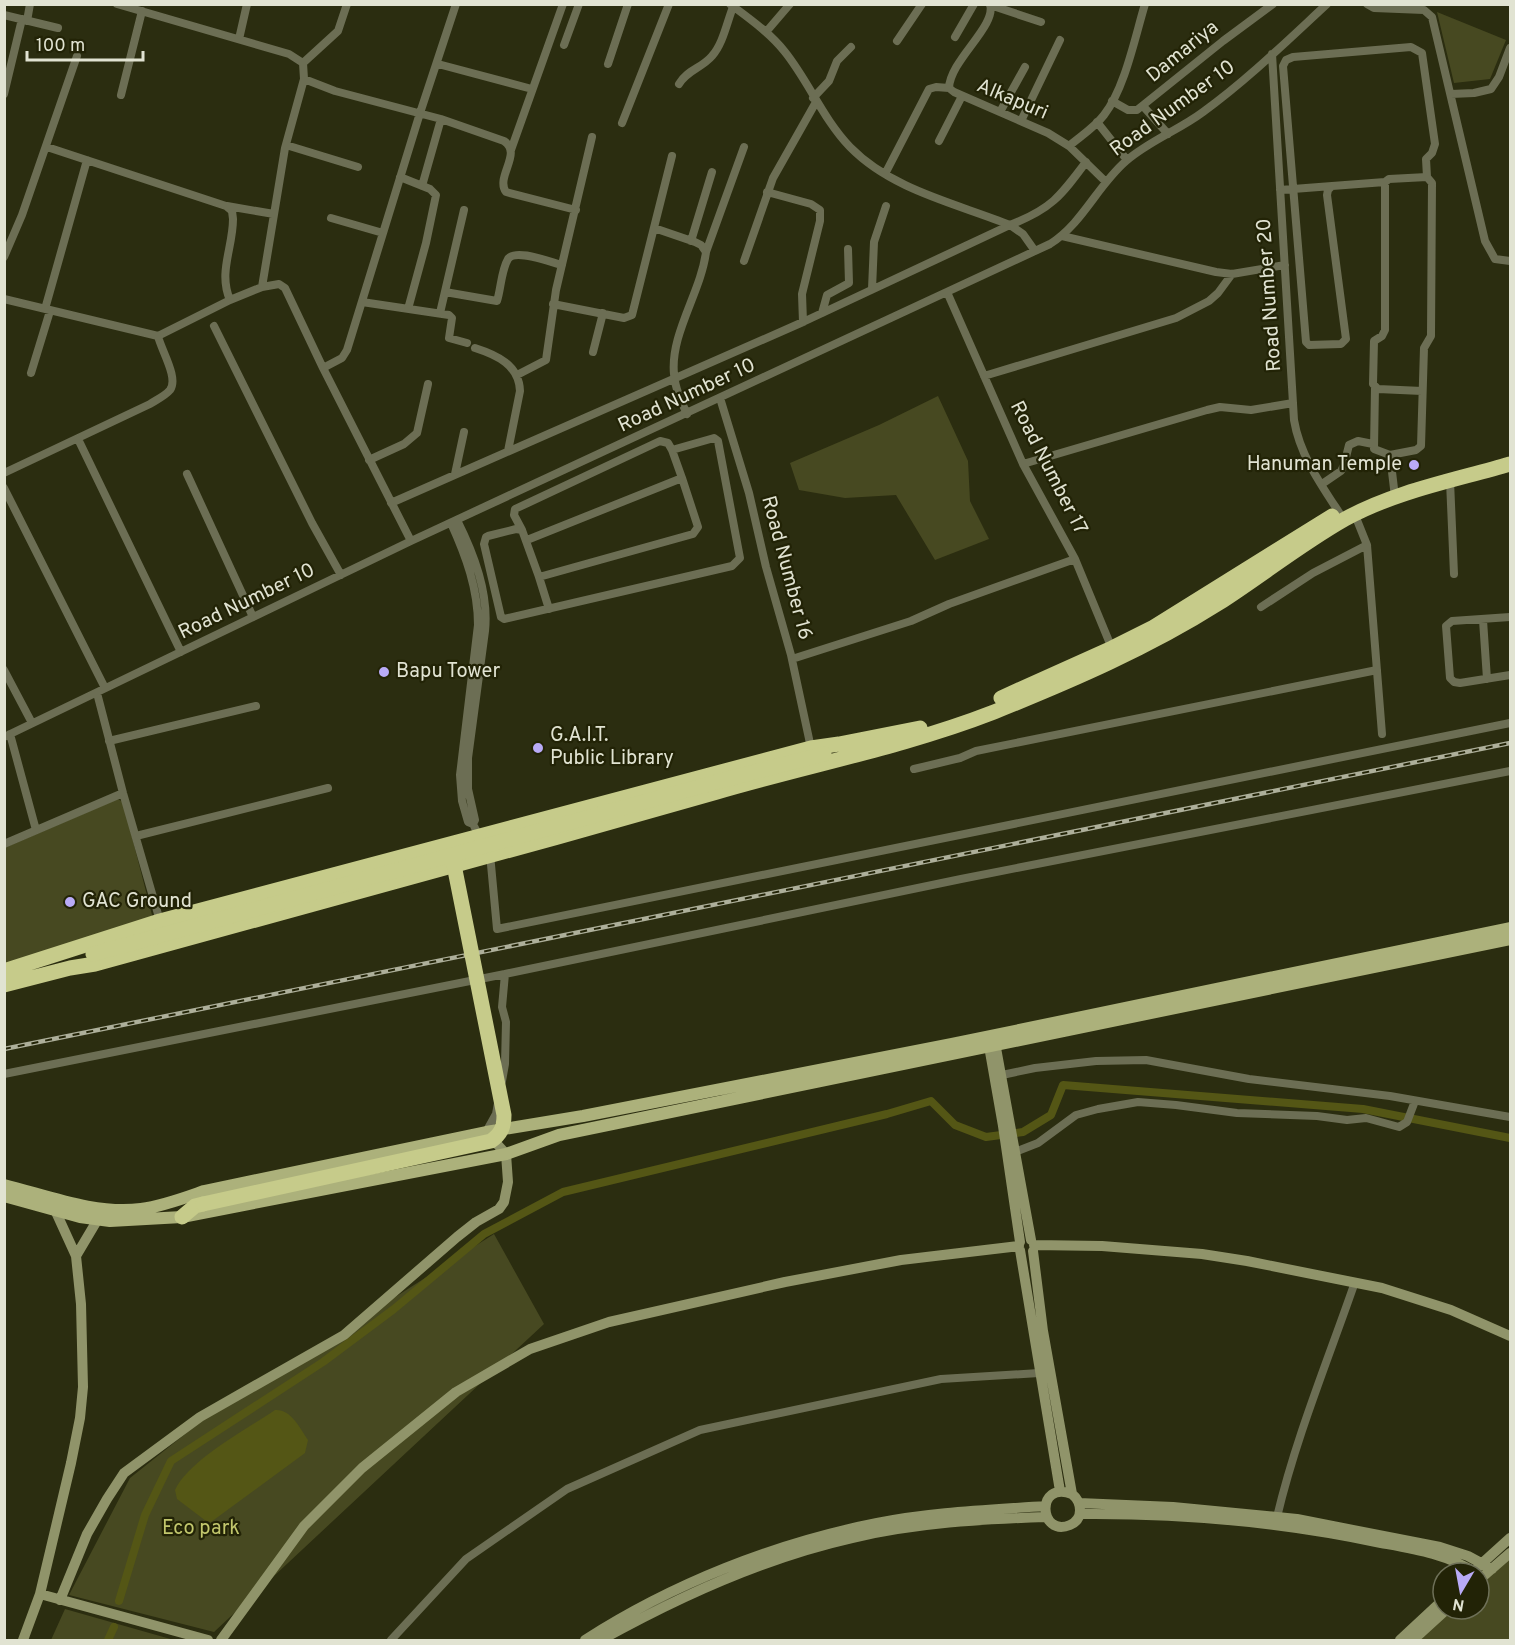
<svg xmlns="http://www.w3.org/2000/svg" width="1515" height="1645" font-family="Overpass,sans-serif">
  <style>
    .green { fill: #474921 }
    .water { fill: #545615 }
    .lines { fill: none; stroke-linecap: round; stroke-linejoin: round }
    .canal { stroke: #545615; stroke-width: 8 }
    .street { stroke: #6c6e54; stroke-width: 8 }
    .secondary { stroke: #90946a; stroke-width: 10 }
    .primary { stroke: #acb17b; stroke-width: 12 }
    .highway { stroke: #c6cb8a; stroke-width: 15 }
    .rail-casing { stroke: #adaf9a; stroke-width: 4.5 }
    .rail { stroke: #222306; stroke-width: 2; stroke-dasharray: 7; stroke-linecap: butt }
    .highway-bridge { stroke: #c6cb8a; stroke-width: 15 }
    .poi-dot { fill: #b9abf7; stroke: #222306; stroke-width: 2 }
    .labels { text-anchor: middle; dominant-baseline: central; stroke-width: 4.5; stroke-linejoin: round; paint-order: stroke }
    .street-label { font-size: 20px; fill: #e1e3d2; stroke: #222306 }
    .poi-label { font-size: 20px; fill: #e1e3d2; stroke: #222306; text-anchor: start }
    .park-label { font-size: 20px; fill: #c2c76c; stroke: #222306 }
  </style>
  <rect width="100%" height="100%" fill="#2b2d10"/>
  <!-- green -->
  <path class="green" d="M1437,12L1506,40L1490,79L1454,83Z
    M938,396L968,461L970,501L989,539L935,560L896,495L845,498L799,490L790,463L879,425Z
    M118,799L123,802L153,919L5,965L4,848Z
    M494,1234L544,1324L214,1632L69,1595L130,1478L204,1419Z
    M1510,1554V1640H1418L1451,1609H1479V1583Z
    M65,1609L174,1640H51Z"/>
  <!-- water -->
  <path class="water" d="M275,1410C291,1409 300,1428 308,1440L305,1453L211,1522L206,1521L177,1499L175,1490C190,1459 246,1430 275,1410Z"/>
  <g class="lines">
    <!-- canal -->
    <path class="canal" d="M119,1601L145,1515L171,1461L323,1362L394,1309L484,1234L563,1192L887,1114L931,1101L955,1125L986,1137L1023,1132L1051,1115L1063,1085L1363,1109L1510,1138
      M108,1640L114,1627"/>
    <!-- street -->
    <path class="street" d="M117,4L289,54L303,63L304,79L285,148L262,287
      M730,4C750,19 770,33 785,52C809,82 823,119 850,147C892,190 955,203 1010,225C1051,209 1060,197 1086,162
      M990,4C997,26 950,60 949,88L954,92L1048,133L1069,146L1106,182
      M1367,4L1374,8L1424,10L1432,17L1485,241L1495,259L1510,261
      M990,5L1041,22
      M4,15L58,28
      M27,21L30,4
      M766,32L790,4
      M955,37L974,4
      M239,39L247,4
      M897,41L922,4
      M564,45L579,4
      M1272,54L1294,420C1300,457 1324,489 1344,520
      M303,63L338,31L347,4
      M438,64L532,89
      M608,64L628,4
      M304,79L335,91L441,119L504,141C523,153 495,177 506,192L576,210
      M679,84C687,70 702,68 712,56C723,44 727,22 733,7
      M4,94L22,19
      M1451,94L1474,93L1491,89L1499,77L1510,48
      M121,95L142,11
      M813,98L829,81L837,61L851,47
      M1112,101L1128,110H1137L1223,41L1273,4
      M1143,106L1168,134
      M1000,112L1025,67
      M1021,121L1060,40
      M1097,122L1127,160
      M622,123L669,4
      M939,141L962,96
      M286,145L358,167
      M1069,146C1081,136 1095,127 1104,115C1125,88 1135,37 1145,4
      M47,147L226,206L232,211L233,219C233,248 218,272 230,300
      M511,150L563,4
      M885,174L929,89L936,87L949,88
      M400,177L430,189L436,195L426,243L408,309
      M1385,182L1332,186L1328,190L1327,195L1346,339L1341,344L1309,345L1306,342L1283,66L1286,60L1293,57L1411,47L1422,53L1435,144L1432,153L1426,159L1427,177
      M422,186L441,119
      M1280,190L1332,186
      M767,192L811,204L820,210V221L802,294L803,322
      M227,206L274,214
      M331,218L383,233
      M654,228L695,242L701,245L706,252C701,292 670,334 674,374C675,388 681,401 687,414
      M1062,236L1216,272L1232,274L1285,265
      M691,241L712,172
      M706,252L744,147
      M4,257L22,215L77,56
      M744,261L773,178L816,102
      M872,289L874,242L886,206
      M445,292L497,301C501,289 501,271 508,259C515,248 550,262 562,265
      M947,292L1023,464L1075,559L1113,651
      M4,299L158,336
      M362,302L449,315L452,318L449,338L467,343
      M553,304L624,318L632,315L672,156
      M45,309L87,160
      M440,313L464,210
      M822,313L827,295L849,283L848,249
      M214,326L312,523L341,575
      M475,348C497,355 519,365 520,391L508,451
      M593,352L603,313
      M323,368L342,358L347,350L420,113L456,4
      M31,373L50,311
      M517,375L546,360L556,290L592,137
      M984,376L1176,318L1209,301L1218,293L1232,274
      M1375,387L1374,449L1390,455
      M720,398L749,493L766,567L791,655L811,748
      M78,439L181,652
      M369,460L404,444L417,433L428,384
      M1023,464L1207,410L1220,407L1251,410L1293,403
      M4,473L150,404C156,400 165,396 170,390C179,378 161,350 158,336L230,300L262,287L279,284L285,288L323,368L411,541
      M187,474L253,617
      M455,474L464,432
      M1450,481L1454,574
      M1322,484L1341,471L1344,465L1349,445L1358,441L1373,444
      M4,488L105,688
      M1395,497L1390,455L1416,450L1421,446L1424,348L1431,336L1432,183L1427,177L1389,179L1385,182V330L1382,336L1374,341L1373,384L1378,389L1422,391
      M391,503L803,322L1010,225L1023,234L1035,251
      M1355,515L1367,545L1382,734
      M457,520C474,554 489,593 485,631L468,758V789L475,820L473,824
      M451,523C466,556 478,589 478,625L460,775L462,801L468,822L473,824L480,838
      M522,530L514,515L515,509L660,441L668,443L672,450
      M527,540L682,478L698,527L693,534L539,577L522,530L516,529L488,536L486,537L484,544L501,617L504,619L732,566L740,558L718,441L714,438L672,450L682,478
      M539,577L549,609
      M1261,607L1313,573L1367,545
      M1510,617L1452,621L1446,626L1450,678L1454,682L1460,683L1510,675
      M1483,620L1487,679
      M792,659L911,621L949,604L1075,559
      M4,670L32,723
      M97,693L123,793L160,921
      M10,734L36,830
      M4,737L411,541L1050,244C1083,223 1097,186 1126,161C1149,141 1179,130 1203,112C1247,80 1287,41 1327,4
      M109,741L256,706
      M914,769L960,758L976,751L1377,670
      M136,836L328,788
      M4,844L123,793
      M490,854L497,929L1510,723
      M4,1074L505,974
      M1002,1075L1035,1068L1096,1061L1146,1060L1249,1079L1390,1096L1510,1117
      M502,1081L505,1064L506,1022L502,1007L505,974L961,879L1510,771
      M486,1132L496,1114L498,1103
      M1015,1152L1038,1143L1076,1115L1098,1109L1138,1102L1176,1105L1237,1113L1317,1116L1347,1120L1366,1118L1399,1127L1407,1122L1415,1101
      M1277,1517C1296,1437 1328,1360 1355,1282
      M391,1640L466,1559L567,1489L700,1430L941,1379L1039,1373"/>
    <!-- secondary -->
    <path class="secondary" d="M994,1037L1031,1240
      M990,1052L1003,1126L1020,1242
      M1034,1245L1102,1246L1202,1254L1247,1261L1382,1288L1451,1310L1510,1336
      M1020,1250L1060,1491
      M1033,1251L1043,1331L1072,1494C1082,1502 1084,1519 1070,1525C1039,1538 1035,1480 1072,1494
      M76,1256L98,1219
      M1079,1503L1173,1507L1297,1519L1440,1547L1468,1556L1492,1569
      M1080,1514C1180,1513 1282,1522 1381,1543C1414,1549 1447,1554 1476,1573
      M1478,1567L1510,1538
      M1479,1580L1510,1553
      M40,1594L208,1640
      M60,1600L87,1534L107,1499L124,1473L200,1417L344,1335L457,1237L476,1222L499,1209L504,1202L508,1182L506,1154L488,1134
      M23,1640L40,1594L71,1463L80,1418L83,1387L81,1304L76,1256L55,1210
      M221,1640L304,1526L362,1468L456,1392L530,1349L609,1322L785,1282L901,1260L1019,1246
      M585,1640C672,1584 775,1543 877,1523C932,1512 989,1510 1045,1506
      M601,1640C680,1596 763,1558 852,1538C916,1523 982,1519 1046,1517
      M1400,1640L1443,1600
      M1413,1640L1447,1609"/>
    <!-- primary -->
    <path class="primary" d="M4,1185C48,1196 96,1215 141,1209C163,1206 184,1198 204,1191L486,1132L583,1116L952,1044L1510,928
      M4,1196L80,1217L110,1221L182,1217L506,1154L559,1135L1510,939"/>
    <!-- highway -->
    <path class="highway" d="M1001,698L1112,648L1152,628L1332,516
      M4,971L160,921L811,748L839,744L920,728
      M4,985L70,968L95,964C302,908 510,851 717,792C809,765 904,747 994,712C1071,681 1148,648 1219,603C1261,576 1301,544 1345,519C1396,491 1456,480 1510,464
      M182,1217L195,1206L203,1204"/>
    <defs>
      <path id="rail" d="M4,1049L1510,743"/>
    </defs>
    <!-- rail casing -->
    <use href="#rail" class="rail-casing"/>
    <!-- rail -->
    <use href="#rail" class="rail"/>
    <!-- highway-bridge -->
    <path class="highway-bridge" d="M93,954L720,781L824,754
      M203,1204L491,1141C501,1134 504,1127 504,1115L452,855"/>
  </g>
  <!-- markers -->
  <g class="poi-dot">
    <circle cx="1414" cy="465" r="6"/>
    <circle cx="384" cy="672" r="6"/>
    <circle cx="538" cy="748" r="6"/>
    <circle cx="70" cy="902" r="6"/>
  </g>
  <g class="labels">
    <!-- street labels -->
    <g class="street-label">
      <text transform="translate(1183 52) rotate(-39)">Damariya</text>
      <text transform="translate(1012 100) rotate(23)">Alkapuri</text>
      <text transform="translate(1173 109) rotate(-36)">Road Number 10</text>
      <text transform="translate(1270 295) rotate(-94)">Road Number 20</text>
      <text transform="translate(687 396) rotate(-25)">Road Number 10</text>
      <text transform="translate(1048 468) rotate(63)">Road Number 17</text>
      <text transform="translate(786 568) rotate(75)">Road Number 16</text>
      <text transform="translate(247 602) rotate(-26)">Road Number 10</text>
    </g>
    <!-- poi labels -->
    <g class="poi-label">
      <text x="1402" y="465" text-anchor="end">Hanuman Temple</text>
      <text x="396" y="672">Bapu Tower</text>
      <text x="550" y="736">G.A.I.T.<tspan x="550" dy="23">Public Library</tspan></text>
      <text x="82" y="902">GAC Ground</text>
    </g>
    <!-- park labels -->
    <g class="park-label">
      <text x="201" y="1529">Eco park</text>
    </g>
  </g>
  <!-- border -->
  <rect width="1515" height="1645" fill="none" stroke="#e1e3d2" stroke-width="12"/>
  <!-- north arrow -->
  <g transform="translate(1461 1591) rotate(190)"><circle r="28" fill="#222306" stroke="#6e7058" stroke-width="1.5"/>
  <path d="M0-4.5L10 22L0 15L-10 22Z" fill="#b9abf7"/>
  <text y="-9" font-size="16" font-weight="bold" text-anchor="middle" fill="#e1e3d2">N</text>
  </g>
  <!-- scale -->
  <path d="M27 51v9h116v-9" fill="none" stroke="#e1e3d2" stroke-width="3"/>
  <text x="36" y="51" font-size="18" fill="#e1e3d2" stroke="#222306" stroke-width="4.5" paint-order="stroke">100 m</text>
</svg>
